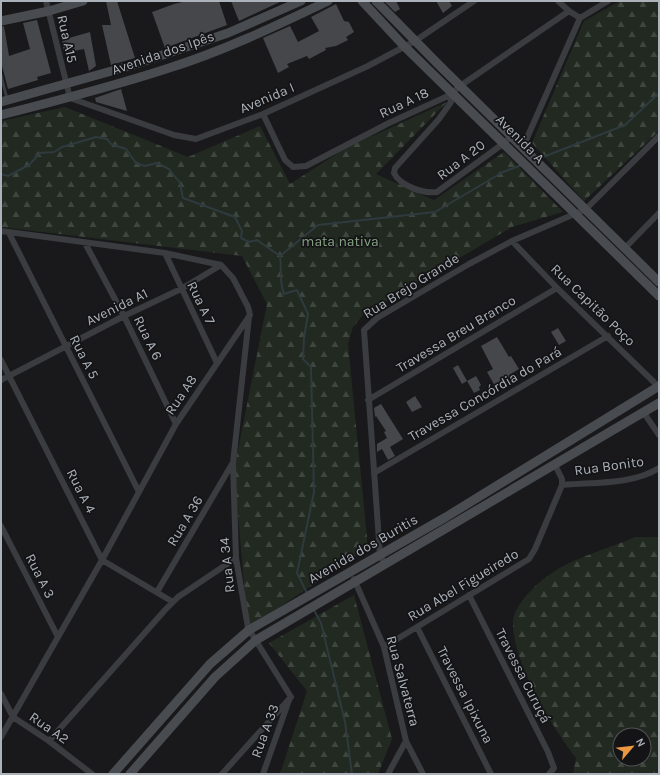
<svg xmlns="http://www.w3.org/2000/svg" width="660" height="775" font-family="Karla,sans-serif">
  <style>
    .forest { fill: url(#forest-firs); fill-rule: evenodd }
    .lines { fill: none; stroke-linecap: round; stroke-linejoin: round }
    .stream { stroke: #2f3a3f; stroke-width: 2 }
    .building { fill: #46474b }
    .lane { stroke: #3a3c40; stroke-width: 3 }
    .street { stroke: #3a3c40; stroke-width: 6 }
    .secondary { stroke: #484b50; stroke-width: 9 }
    .labels { text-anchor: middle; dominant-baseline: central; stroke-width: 3.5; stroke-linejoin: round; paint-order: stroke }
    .street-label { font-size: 14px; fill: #acb2ba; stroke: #141416 }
    .park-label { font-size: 14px; fill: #86a484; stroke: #141416 }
  </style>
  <defs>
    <pattern id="forest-firs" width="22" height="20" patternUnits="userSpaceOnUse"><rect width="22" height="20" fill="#212921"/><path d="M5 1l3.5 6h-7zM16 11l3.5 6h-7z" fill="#3f463f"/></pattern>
  </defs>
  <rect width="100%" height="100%" fill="#19191b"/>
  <!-- forest -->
  <path class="forest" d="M620,1H659V131L584,201L532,143L584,21Z
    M447,102L376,174L434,200L504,152L563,212L512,227L363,315L353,327L348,344L368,548L248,628L234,470L267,304L242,256L1,227V121L65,107L188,157L260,126L290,184L346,148Z
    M635,537H659V774H573L576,758C552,727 512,661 513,622C513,606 537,583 549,575C572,558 608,549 635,537ZM620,735H644V759H620Z
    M354,595L392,739L378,774H280L307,691L269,643Z"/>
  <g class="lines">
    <!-- stream -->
    <path class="stream" d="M538,159L625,125L659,93
      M1,174L8,176L29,165L40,153L54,152L62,147L96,137L107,139L111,144L126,149L136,163L145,166L157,163L169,169L180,183L183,198L235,217L242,231L241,238L249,242L257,240L280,256C282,270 279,282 284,294L297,290L308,314L304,338L303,359L311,367L314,492L297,573L307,593
      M280,256L318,225L435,212L503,172L522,165
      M314,610L321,623L345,722L352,774"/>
  </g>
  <!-- building -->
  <path class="building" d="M106,1H117L135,58L111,65L102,25H111Z
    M187,1H219L227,25L165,48L152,12L174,4Z
    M231,1H282L239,21Z
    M384,1H396L400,9L395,12Z
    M436,1H449L452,6L443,13Z
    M336,4L344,21L349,22L354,32L346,37L348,40L336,46L325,48L326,50L309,59L307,56L287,64L289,67L278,73L263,38L290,26L298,42L319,31L311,17Z
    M37,20L51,73L37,77L38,80L8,89L1,62V27L4,26L9,56L30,49L23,23Z
    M90,32L96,66L89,71L84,49L64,53L62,40Z
    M121,89L127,111L96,102L95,98Z
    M558,328L566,341L559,345L551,332Z
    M497,337L509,357L511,356L519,369L509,375L513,382L507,385L504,380L495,386L487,372L493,369L481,346Z
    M458,365L467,381L476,376L481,385L479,387L480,390L474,393L467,381L462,384L453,368Z
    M415,396L422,407L412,412L406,402Z
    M381,404L403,439L390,447L395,456L388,460L382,449L377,452V444L387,438L384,432L386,431L376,416L375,417L374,408Z"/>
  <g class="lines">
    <!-- lane -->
    <path class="lane" d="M1,75L7,99"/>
    <!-- street -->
    <path class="street" d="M46,1L70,98L174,135L196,139L263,114L368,66L415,41L474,1
      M558,1L569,11L580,18
      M450,95L451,102L439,119L395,168L394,173C400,186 424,194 437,192L504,143L511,136
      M263,114L285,160L293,167L306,166L389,123L450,95L460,86L569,11
      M523,147L580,18L608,1
      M1,231L165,253L221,265L233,278L248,307L250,315L176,424L102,560L1,737
      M9,233L139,492
      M512,241L557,288L659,387
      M85,243L124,316L176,424
      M625,248L659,213
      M165,253L217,363
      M249,317L233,463L236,558L248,628L291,697
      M1,360L102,560L173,602
      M1,380L124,316L181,289L221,265
      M368,400L557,288
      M644,413L659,435
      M374,473L608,336
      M562,485C593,482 632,485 659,468
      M1,526L58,637
      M385,564L380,555L364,330L377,318L469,264L512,241L586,209L659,136
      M354,579L384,647L406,741L423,774
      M157,592L232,464
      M469,595L548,752L554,768L549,774
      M417,627L491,774
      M384,647L529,559L535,549L562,485V479L555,465
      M1,694L13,717L49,741L92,774
      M49,741L165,610L178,597L236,558
      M222,774L291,697
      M263,774L289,700
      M388,774L406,741"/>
    <!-- secondary -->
    <path class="secondary" d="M362,1L404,46L659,296
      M376,1L440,66L659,282
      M1,21L49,11L83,1
      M1,102L133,65L228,33L301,1
      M1,115C56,101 111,87 166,69C221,52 276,26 328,1
      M113,774L210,664L249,630L446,517L659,386
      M130,774L215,677L256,640L659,403"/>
  </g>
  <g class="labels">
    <!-- street labels -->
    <g class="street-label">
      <text transform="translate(67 39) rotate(77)">Rua A15</text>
      <text transform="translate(163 53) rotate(-19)">Avenida dos Ipês</text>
      <text transform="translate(267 98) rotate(-23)">Avenida I</text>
      <text transform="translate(404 103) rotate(-25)">Rua A 18</text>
      <text transform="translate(520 139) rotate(45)">Avenida A</text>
      <text transform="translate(461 160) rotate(-37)">Rua A 20</text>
      <text transform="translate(411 286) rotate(-32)">Rua Brejo Grande</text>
      <text transform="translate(201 303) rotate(64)">Rua A 7</text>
      <text transform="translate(593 305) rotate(44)">Rua Capitão Poço</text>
      <text transform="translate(117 307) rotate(-26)">Avenida A1</text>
      <text transform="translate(456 334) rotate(-31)">Travessa Breu Branco</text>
      <text transform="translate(148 338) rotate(64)">Rua A 6</text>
      <text transform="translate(84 357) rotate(63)">Rua A 5</text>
      <text transform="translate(485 394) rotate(-30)">Travessa Concórdia do Pará</text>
      <text transform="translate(181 395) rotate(-56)">Rua A8</text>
      <text transform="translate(609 466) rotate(-8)">Rua Bonito</text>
      <text transform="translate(81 491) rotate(63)">Rua A 4</text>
      <text transform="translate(185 521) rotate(-59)">Rua A 36</text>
      <text transform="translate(363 549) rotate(-30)">Avenida dos Buritis</text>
      <text transform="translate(227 565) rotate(-96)">Rua A 34</text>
      <text transform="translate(40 576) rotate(63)">Rua A 3</text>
      <text transform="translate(463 585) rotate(-31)">Rua Abel Figueiredo</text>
      <text transform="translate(523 676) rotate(63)">Travessa Curuçá</text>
      <text transform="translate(403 681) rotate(75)">Rua Salvaterra</text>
      <text transform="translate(465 695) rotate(63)">Travessa Ipixuna</text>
      <text transform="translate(49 728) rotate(35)">Rua A2</text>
      <text transform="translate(265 731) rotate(-70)">Rua A 33</text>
    </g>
    <!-- park labels -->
    <g class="park-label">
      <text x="340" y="241">mata nativa</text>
    </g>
  </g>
  <!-- border -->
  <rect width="660" height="775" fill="none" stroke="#acb2ba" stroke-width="4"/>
  <!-- north arrow -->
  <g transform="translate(632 747) rotate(62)"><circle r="19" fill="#141416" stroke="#515358"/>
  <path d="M0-3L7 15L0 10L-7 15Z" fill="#eb9841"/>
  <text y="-6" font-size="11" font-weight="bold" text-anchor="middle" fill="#acb2ba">N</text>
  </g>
</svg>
